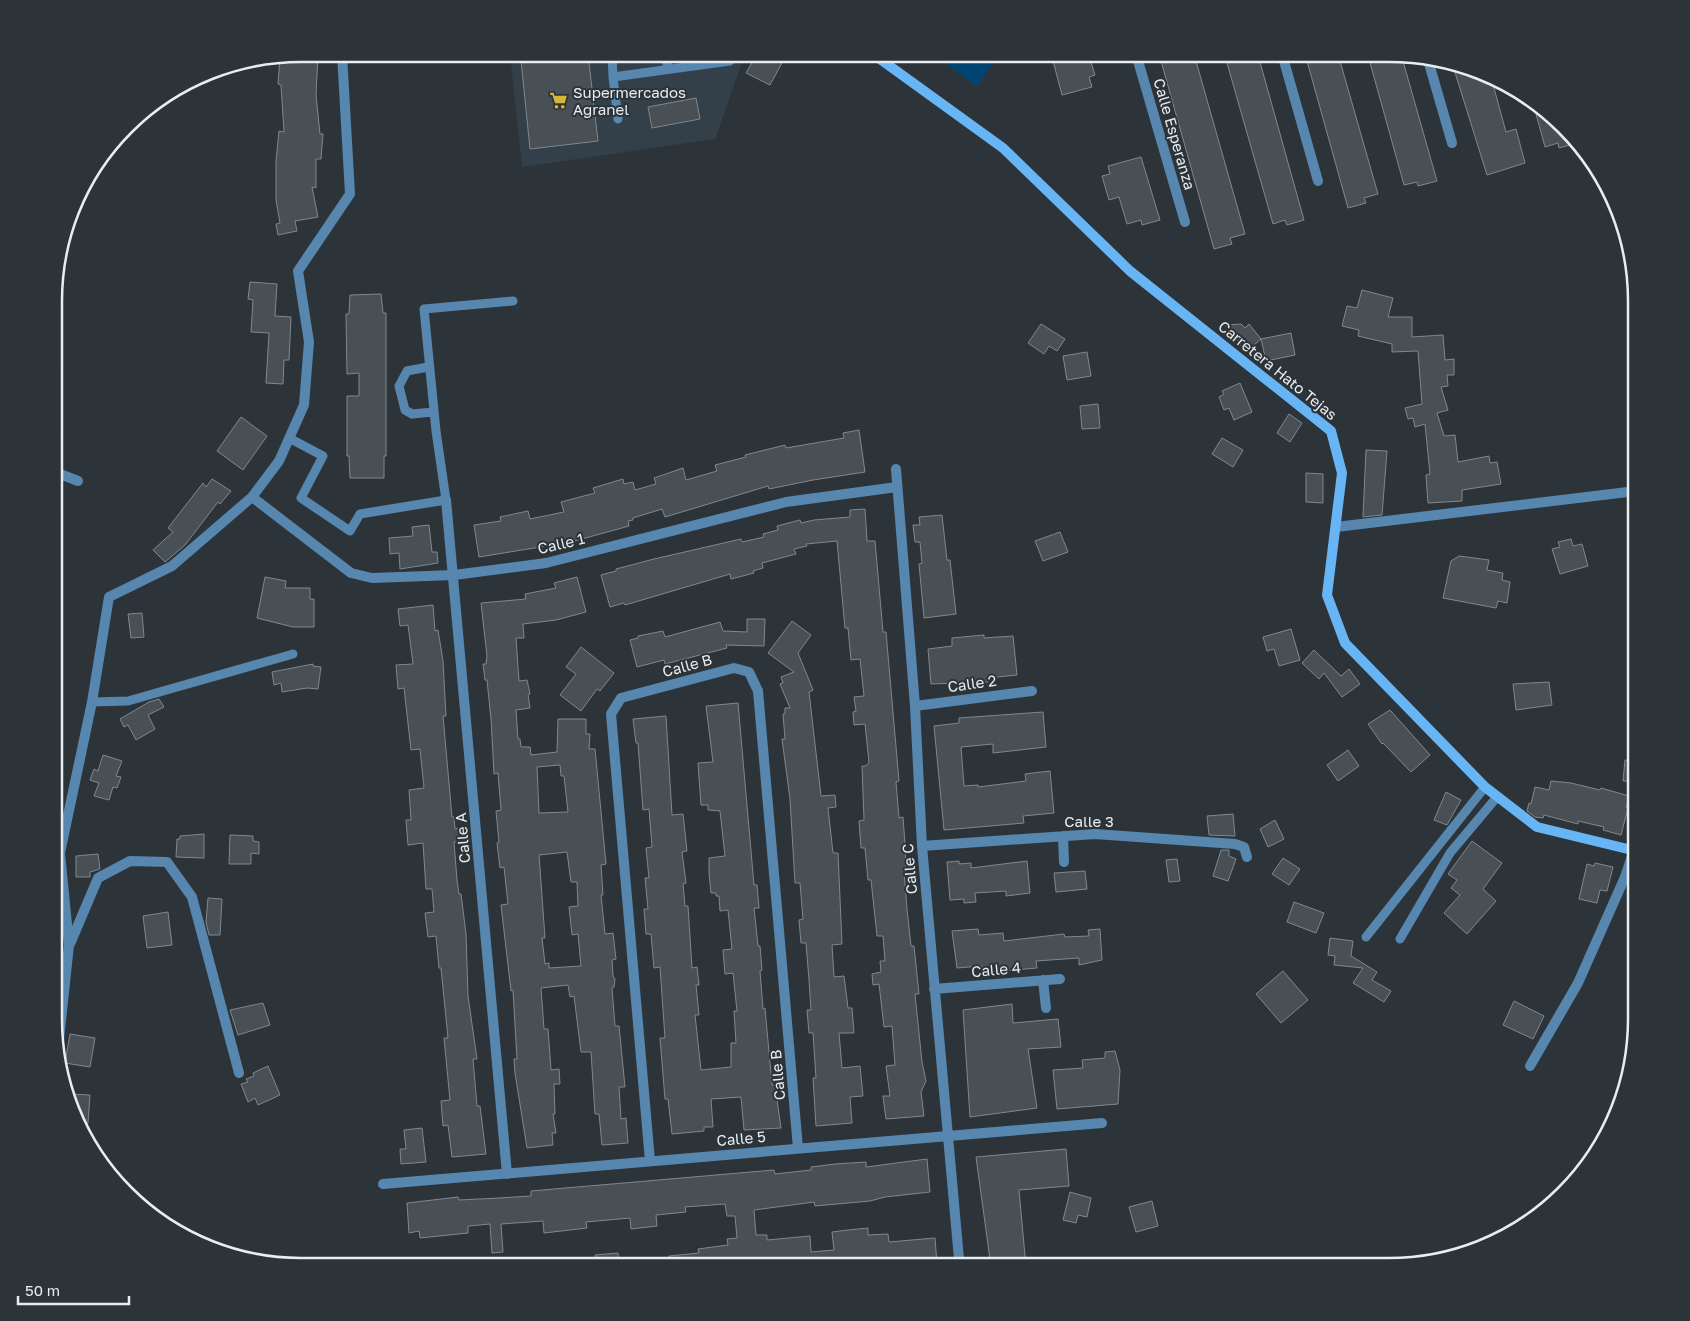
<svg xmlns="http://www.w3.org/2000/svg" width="1690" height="1321" font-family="'Golos Text',sans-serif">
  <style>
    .built { fill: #333f49 }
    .green { fill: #004572 }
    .building { fill: #484f55; stroke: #80878e; fill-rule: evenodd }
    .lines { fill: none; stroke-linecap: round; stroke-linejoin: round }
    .lane { stroke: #5786af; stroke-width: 9 }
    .street { stroke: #5786af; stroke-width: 10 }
    .secondary { stroke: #68b5f6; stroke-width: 10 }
    .labels { text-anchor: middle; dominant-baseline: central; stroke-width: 4; stroke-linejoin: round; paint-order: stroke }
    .poi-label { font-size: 15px; fill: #e9edf0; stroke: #2d3439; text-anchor: start }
    .street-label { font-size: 15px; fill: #e9edf0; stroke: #2d3439 }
    .rim { fill: none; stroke: #e9edf0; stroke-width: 2.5 }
  </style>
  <rect width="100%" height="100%" fill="#2d3439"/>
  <!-- built -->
  <path class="built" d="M510,54H745L715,139L522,167Z"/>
  <!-- green -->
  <path class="green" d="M932,54H995L998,56L977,86Z"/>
  <!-- building -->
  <path class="building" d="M302,54H318L316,95L320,134H323L321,159H316V188L312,187L318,217L295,221L297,231L278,235L276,224L280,223L276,200V161L279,131L284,132L281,85L278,84L280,57Z
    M588,54L598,141L530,149L521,60Z
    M757,54H770L783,61L770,85L746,73Z
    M1063,54H1084L1086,60L1090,59L1095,75L1089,77L1092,87L1062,95L1052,57Z
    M1159,54H1194L1245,234L1230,238L1232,244L1214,249Z
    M1308,54H1338L1378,194L1364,198L1366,203L1348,208L1307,61L1309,60Z
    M1387,54H1401L1437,181L1418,186L1417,182L1404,185L1369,59Z
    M1258,55L1304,220L1287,225L1285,220L1273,224L1227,63Z
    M1453,66L1483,73L1491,77L1506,132L1516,129L1525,163L1487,175Z
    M696,98L700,119L652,128L648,107Z
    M1533,103L1552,115L1574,144L1559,148L1558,143L1545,147Z
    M1141,157L1160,220L1142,225L1141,220L1127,224L1119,197L1109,200L1102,176L1110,174L1108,166Z
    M250,282L277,284L275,316L291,317L289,360H284L283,384L266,383L269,333L251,332L253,300L248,299Z
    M1362,290L1393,298L1388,317H1412V337L1443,335L1445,360L1454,359V375H1447L1448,386L1441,387L1448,410L1437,413L1444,436L1455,435L1458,462L1489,456L1490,463L1497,462L1501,484L1462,490V501L1428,503L1426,475L1430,474L1425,424L1415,427L1413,418L1408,419L1405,408L1422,404L1418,351L1392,352V344L1358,336L1359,330L1342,326L1347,306L1357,308Z
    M381,294L383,313H386V456H384V478H350L349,456H347V396H359V373L347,374L346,314H349L350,295Z
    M1041,324L1065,339L1057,351L1049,346L1044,354L1028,343Z
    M1241,324L1245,328L1249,324L1261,339L1291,333L1295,355L1266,361L1261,339L1246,352L1225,325Z
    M1087,352L1091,376L1067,380L1063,356Z
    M1240,383L1252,412L1234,420L1229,408L1224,410L1219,397L1224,394L1222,391Z
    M1098,404L1100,428L1082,429L1080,406Z
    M1289,414L1302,423L1290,442L1277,433Z
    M241,417L267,436L243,470L217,451Z
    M859,430L865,472L813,480L769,489L768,486L665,517L662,509L633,518V520L628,521L629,526L571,542L479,557L474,525L501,521L500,517L528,511L530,519L564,512L561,502L595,493L593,488L623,479L624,484L633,482L635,490L656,484L654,478L683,468L686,480L717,471L715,465L746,457L745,455L785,445L786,448L844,438L843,433Z
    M1222,438L1243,450L1233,467L1212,454Z
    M1366,450L1387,451L1382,515L1363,517Z
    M1306,473L1323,474V503L1306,502Z
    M212,479L231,491L220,504L218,502L185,545L165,562L153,550L173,532L168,528L203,483L206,487Z
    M865,509L867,541H875L883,632H886L899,781L896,782L899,818L903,817L905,844L906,871H904L907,909L911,946H914L919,994H915L922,1062L926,1081L921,1092L924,1116L886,1119L883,1096H890L886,1066L895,1065L892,1026L884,1027L879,984L873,985L872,974L881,972L880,961H885L883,936H877L871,880H868L865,848H861L859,821L864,820L862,766H866L869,762L865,724L854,725L853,712L856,711L854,697L864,696L860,659L851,660L848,628H845L837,541L806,544L807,546L794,549L796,554L762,563L763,568L753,571L754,573L731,579L730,574L625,605L624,603L610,607L601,575L616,571V569L654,559L741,539L742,542L764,537L763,534L778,530L777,526L800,520L801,523L814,520L850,517V510Z
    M942,515L947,560H950L956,614L924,618L919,564L922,563L920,542H915L913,525H920L919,517Z
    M429,525L432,552H437L438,563L400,569L399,553L390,554L389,538L413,536L412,527Z
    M1060,532L1068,552L1043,561L1035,541Z
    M1571,539L1573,546L1582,544L1588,566L1560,574L1552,549L1560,547L1558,542Z
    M1459,556L1489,560L1487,570L1503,573L1502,580L1510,582L1507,603L1498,601L1496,608L1443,598L1451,561Z
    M265,577L286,581L285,588H310V599H314V627H293L257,618Z
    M577,577L586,612L556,620L523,624L524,638H516L519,681L527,680L530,694L528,695L530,708L516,710L518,739H520L521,747H530L531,755L557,752L558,719H586V734H590L589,749H595L606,864L601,865L603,895H601L605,934L613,933L616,959L612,960L613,976L615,979L614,987L612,988L615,1026H619L625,1087H619L621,1119L626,1118L628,1143L602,1145L599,1114H595L591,1052H581L574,996L570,997L568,985L541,988L544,1029H548L551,1070L559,1069L560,1084H554L555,1114H553L556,1133H552L553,1145L527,1148L515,1073L514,1059H517L513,990L511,991L501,905L508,904L504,867L500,868L497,843L499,842L496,811L501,810L498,773L494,774L491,719L487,680H485L483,664H486L487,656L481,603L526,599L525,594L556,588L554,583ZM560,765L561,776H564L568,812L539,813L537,767ZM567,852L571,882H577L578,906L569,907L572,935L578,934L581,966L549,968V963L545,964L542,938H545L539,855Z
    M433,605L435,631L438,630L443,661L446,716H443L452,817H454L455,829L459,828L460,842H454L457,880L459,894H461L466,934L468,996L477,1059H473L477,1106H480L486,1154L452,1157L448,1125L443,1126L441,1101L450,1100L444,1038H448L441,968H439L436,936L428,937L425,913L434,912L432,889H426L423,843L408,845L406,820H411L409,790L424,788L420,749L411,750L404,688L398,689L396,665L413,664L408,625L400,626L398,609Z
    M142,613L144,637L131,638L128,614Z
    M747,619H765L764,646L726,645L727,648L665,664L664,660L637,667L630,640L638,638V636L663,631L665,637L720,622L723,631L747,632Z
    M792,621L811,635L798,653L813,690L809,692L821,796L835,795L836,807L828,808L833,853H838L842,944L832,945L834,977L844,976L848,1008H852L854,1033H839L842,1068L860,1066L863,1096L850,1097L852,1123L816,1126L813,1078H816L813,1033H809L807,1010H811L809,980L806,943H801L799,920L803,919L800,883H795L790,799L782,739H785L783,714H785V708H790L780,684L783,683L781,677L794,672L768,653Z
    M1291,629L1300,660L1279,666L1274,649L1267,651L1263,637Z
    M984,635V638L1013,636L1017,675L988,678V682L931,684L928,649L952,646V638Z
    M581,647L614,673L600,691L597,689L581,711L560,695L576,674L566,667Z
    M1314,650L1341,676L1349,669L1360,684L1342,697L1324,673L1319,679L1302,663Z
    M313,664V666L321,667L318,689L307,688L282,692L281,683L274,685L272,672Z
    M1549,682L1552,705L1516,710L1513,684Z
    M159,699L164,707L148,715L155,729L136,740L128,725L124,727L120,719L149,702Z
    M738,703L754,885H757L759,908H754L758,946H760L762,970L760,971L763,1009L765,1008L772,1085H775L781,1128L744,1130L741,1097L711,1099L713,1127H704V1131L672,1134L668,1099H665L660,1038H665L660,967L654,968L651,934H646L644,909H648L645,878H649L646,848L652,847L649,809L643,810L638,743H636L633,719L666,716L672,815L683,814L687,851L682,852L686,883L683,884L685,906H688L692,968L697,967L699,985H696L699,1015H695L701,1070L731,1067V1043H736L734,1011H737L733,973L725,974L723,950L732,949L728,910L720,911L719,896H716V893H711L709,873V858L725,856L720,811L708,810V805H701L698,763L713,762L706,706Z
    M1390,710L1430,755L1411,772L1383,743L1382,744L1368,724Z
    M1043,712L1046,747L993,753V744L961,747L964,786L978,785V787L1026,781L1025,774L1050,771L1054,813L1023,816L1024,823L944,830L934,726L959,723V718Z
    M1348,750L1359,766L1338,781L1327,765Z
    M103,755L122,761L116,776L121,777L117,788L113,787L109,800L94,796L99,783L90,780L94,769L98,771Z
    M1625,760L1636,761V782L1623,781Z
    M1551,781L1571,783L1600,790L1601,788L1629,796L1626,807L1628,808L1621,835L1603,830L1604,827L1578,821V824L1544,815L1543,818L1535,817L1527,811L1529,803L1531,804L1535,787L1549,790Z
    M1446,792L1461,800L1447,825L1434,820Z
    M1233,814L1235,836L1209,835L1207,816Z
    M1275,820L1284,839L1268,847L1260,829Z
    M204,834V858L176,857L177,839H180V836Z
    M230,835L253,836V841L259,842V854L251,853V864H229Z
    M1472,841L1502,863L1483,889L1496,901L1467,934L1444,913L1460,895L1451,888L1457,880L1448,874Z
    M1221,850H1229V856L1236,859L1228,881L1213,876Z
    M98,854L100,869L90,872V877H76V856Z
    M1283,858L1300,869L1289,885L1272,874Z
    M1177,859L1180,881L1169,882L1166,860Z
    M959,861V864L971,863V868L1027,861L1030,893L1006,896V891L975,893L976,902L964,903V899L950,900L947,862Z
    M1595,863L1613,867L1607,891L1600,890L1597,903L1579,899L1587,864L1594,866Z
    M1085,871L1087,889L1056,892L1054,873Z
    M208,898L222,899L220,935H209L206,922Z
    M1294,902L1324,913L1316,933L1287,922Z
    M168,912L172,945L147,948L143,916Z
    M978,929L979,935L1003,933L1004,941L1064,934L1065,937L1089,936L1088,930L1100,929L1102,960L1079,965V958L1036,961L1037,968L1014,970L993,971V967L983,968L982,966L957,968L952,931Z
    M1330,938L1353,941L1351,956L1377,972L1372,980L1391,991L1384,1002L1353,983L1363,968L1334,965L1335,956L1328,955Z
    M1283,971L1308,1000L1281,1023L1256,994Z
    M1514,1001L1544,1016L1533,1039L1503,1025Z
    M263,1003L270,1025L238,1035L230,1010Z
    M1012,1004L1013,1023L1058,1019L1061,1047L1028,1049L1037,1108L970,1117L963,1010Z
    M70,1034L95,1038L90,1067L65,1063Z
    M1115,1051L1120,1070L1118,1104L1057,1109L1053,1070L1083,1068L1082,1060L1105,1058V1052Z
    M268,1066L280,1095L258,1105L255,1098L248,1102L241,1084L248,1082L246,1079L254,1076L253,1073Z
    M70,1094L90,1095L88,1123H78Z
    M422,1128L426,1162L401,1164L400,1149H406L404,1130Z
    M1066,1149L1069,1186L1019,1190L1026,1267H991L976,1157Z
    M927,1159L930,1192L885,1197L870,1201L815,1206L814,1202L754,1210L756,1235H767V1240L810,1236L811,1252L834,1250L832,1232L848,1230L868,1228V1235L888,1234L889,1242L935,1238L937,1264L907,1267H670L669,1256L699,1253L698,1249L728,1245L727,1239L737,1238L735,1216H727L725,1204L685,1207L686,1212L656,1215L657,1226L631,1229L630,1218L586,1222L587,1228L544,1233L543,1221L501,1224L503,1252L492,1253L490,1224L468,1226V1233L420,1238L419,1231L409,1233L407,1203L458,1197L459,1200L499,1198L531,1196V1191L774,1170L775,1174L811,1170V1167L835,1164L866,1162V1167Z
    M1070,1192L1091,1198L1087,1217L1078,1215L1076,1223L1063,1220Z
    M1152,1201L1158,1226L1136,1232L1129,1207Z
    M618,1253L619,1267H596L595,1255Z"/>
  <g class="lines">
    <!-- lane -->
    <path class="lane" d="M612,54L613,77L730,61L734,54
      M665,54L668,69
      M613,77L618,119
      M428,367L407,371L399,386L405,410L412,414L433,412
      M289,438L323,456L301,498L350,531L360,514L446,500L436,431L424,309L513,301
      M92,702L128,701L293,654
      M1366,937L1485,787
      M1400,939L1450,853L1497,797"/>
    <!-- street -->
    <path class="street" d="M1136,54L1185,222
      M1282,54L1318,181
      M1428,60L1452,143
      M896,469L915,706L922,846L959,1259L957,1267
      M55,472L78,481
      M252,497L351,573L372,578L454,575L546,563L786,502L897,487
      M446,500L507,1174
      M1336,527L1636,491
      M915,706L1032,691
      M1063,836L1064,862
      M922,846L1095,834L1235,844L1244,847L1247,857
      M70,944L98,878L130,861L167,862L192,897L239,1073
      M1043,980L1046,1008
      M934,989L1060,979
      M58,1049L69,945L60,853L92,702L109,597L172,566L252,497L279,461L304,405L309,342L298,271L350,194L342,54
      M1530,1066L1578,983L1625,877L1634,850L1636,795
      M650,1161L611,714L621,698L734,668L749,672L758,691L798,1148
      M383,1184L1102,1123"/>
    <!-- secondary -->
    <path class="secondary" d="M873,54L1003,148L1130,271L1331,431L1342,473L1327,595L1345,643L1485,787L1537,827L1636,851"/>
  </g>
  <!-- icons -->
  <defs>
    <symbol id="supermarket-bare" viewBox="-9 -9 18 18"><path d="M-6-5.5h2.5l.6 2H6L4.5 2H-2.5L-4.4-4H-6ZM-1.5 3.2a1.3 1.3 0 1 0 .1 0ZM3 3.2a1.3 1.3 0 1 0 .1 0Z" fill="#d3b635" stroke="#2d3439" stroke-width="2.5" paint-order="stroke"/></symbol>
  </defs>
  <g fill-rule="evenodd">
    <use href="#supermarket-bare" x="546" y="88" width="25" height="25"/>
  </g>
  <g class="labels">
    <!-- poi labels -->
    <g class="poi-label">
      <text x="573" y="92">Supermercados<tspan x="573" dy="17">Agranel</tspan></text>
    </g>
    <!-- street labels -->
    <g class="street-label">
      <text transform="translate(1175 134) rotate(74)">Calle Esperanza</text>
      <text transform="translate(1278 370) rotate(39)">Carretera Hato Tejas</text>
      <text transform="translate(561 543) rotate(-13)">Calle 1</text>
      <text transform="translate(687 665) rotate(-15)">Calle B</text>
      <text transform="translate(972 683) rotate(-8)">Calle 2</text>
      <text x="1089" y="821">Calle 3</text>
      <text transform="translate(462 838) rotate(-95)">Calle A</text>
      <text transform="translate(909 869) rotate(-95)">Calle C</text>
      <text transform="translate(996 969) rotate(-5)">Calle 4</text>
      <text transform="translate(777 1075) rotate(-95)">Calle B</text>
      <text transform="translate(741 1138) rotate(-5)">Calle 5</text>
    </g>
  </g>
  <!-- crop -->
  <path d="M0 0H1690V1321H0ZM301 62H1389A239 239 0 0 1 1628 301V1019A239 239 0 0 1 1389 1258H301A239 239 0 0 1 62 1019V301A239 239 0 0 1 301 62Z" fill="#2d3439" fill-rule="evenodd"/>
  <path class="rim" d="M301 62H1389A239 239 0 0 1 1628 301V1019A239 239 0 0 1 1389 1258H301A239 239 0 0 1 62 1019V301A239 239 0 0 1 301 62Z"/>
  <!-- scale -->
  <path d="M18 1296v8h111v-8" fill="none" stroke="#e9edf0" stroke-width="2.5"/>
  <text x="25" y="1296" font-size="15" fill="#e9edf0" stroke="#2d3439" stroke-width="4" paint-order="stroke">50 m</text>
</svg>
